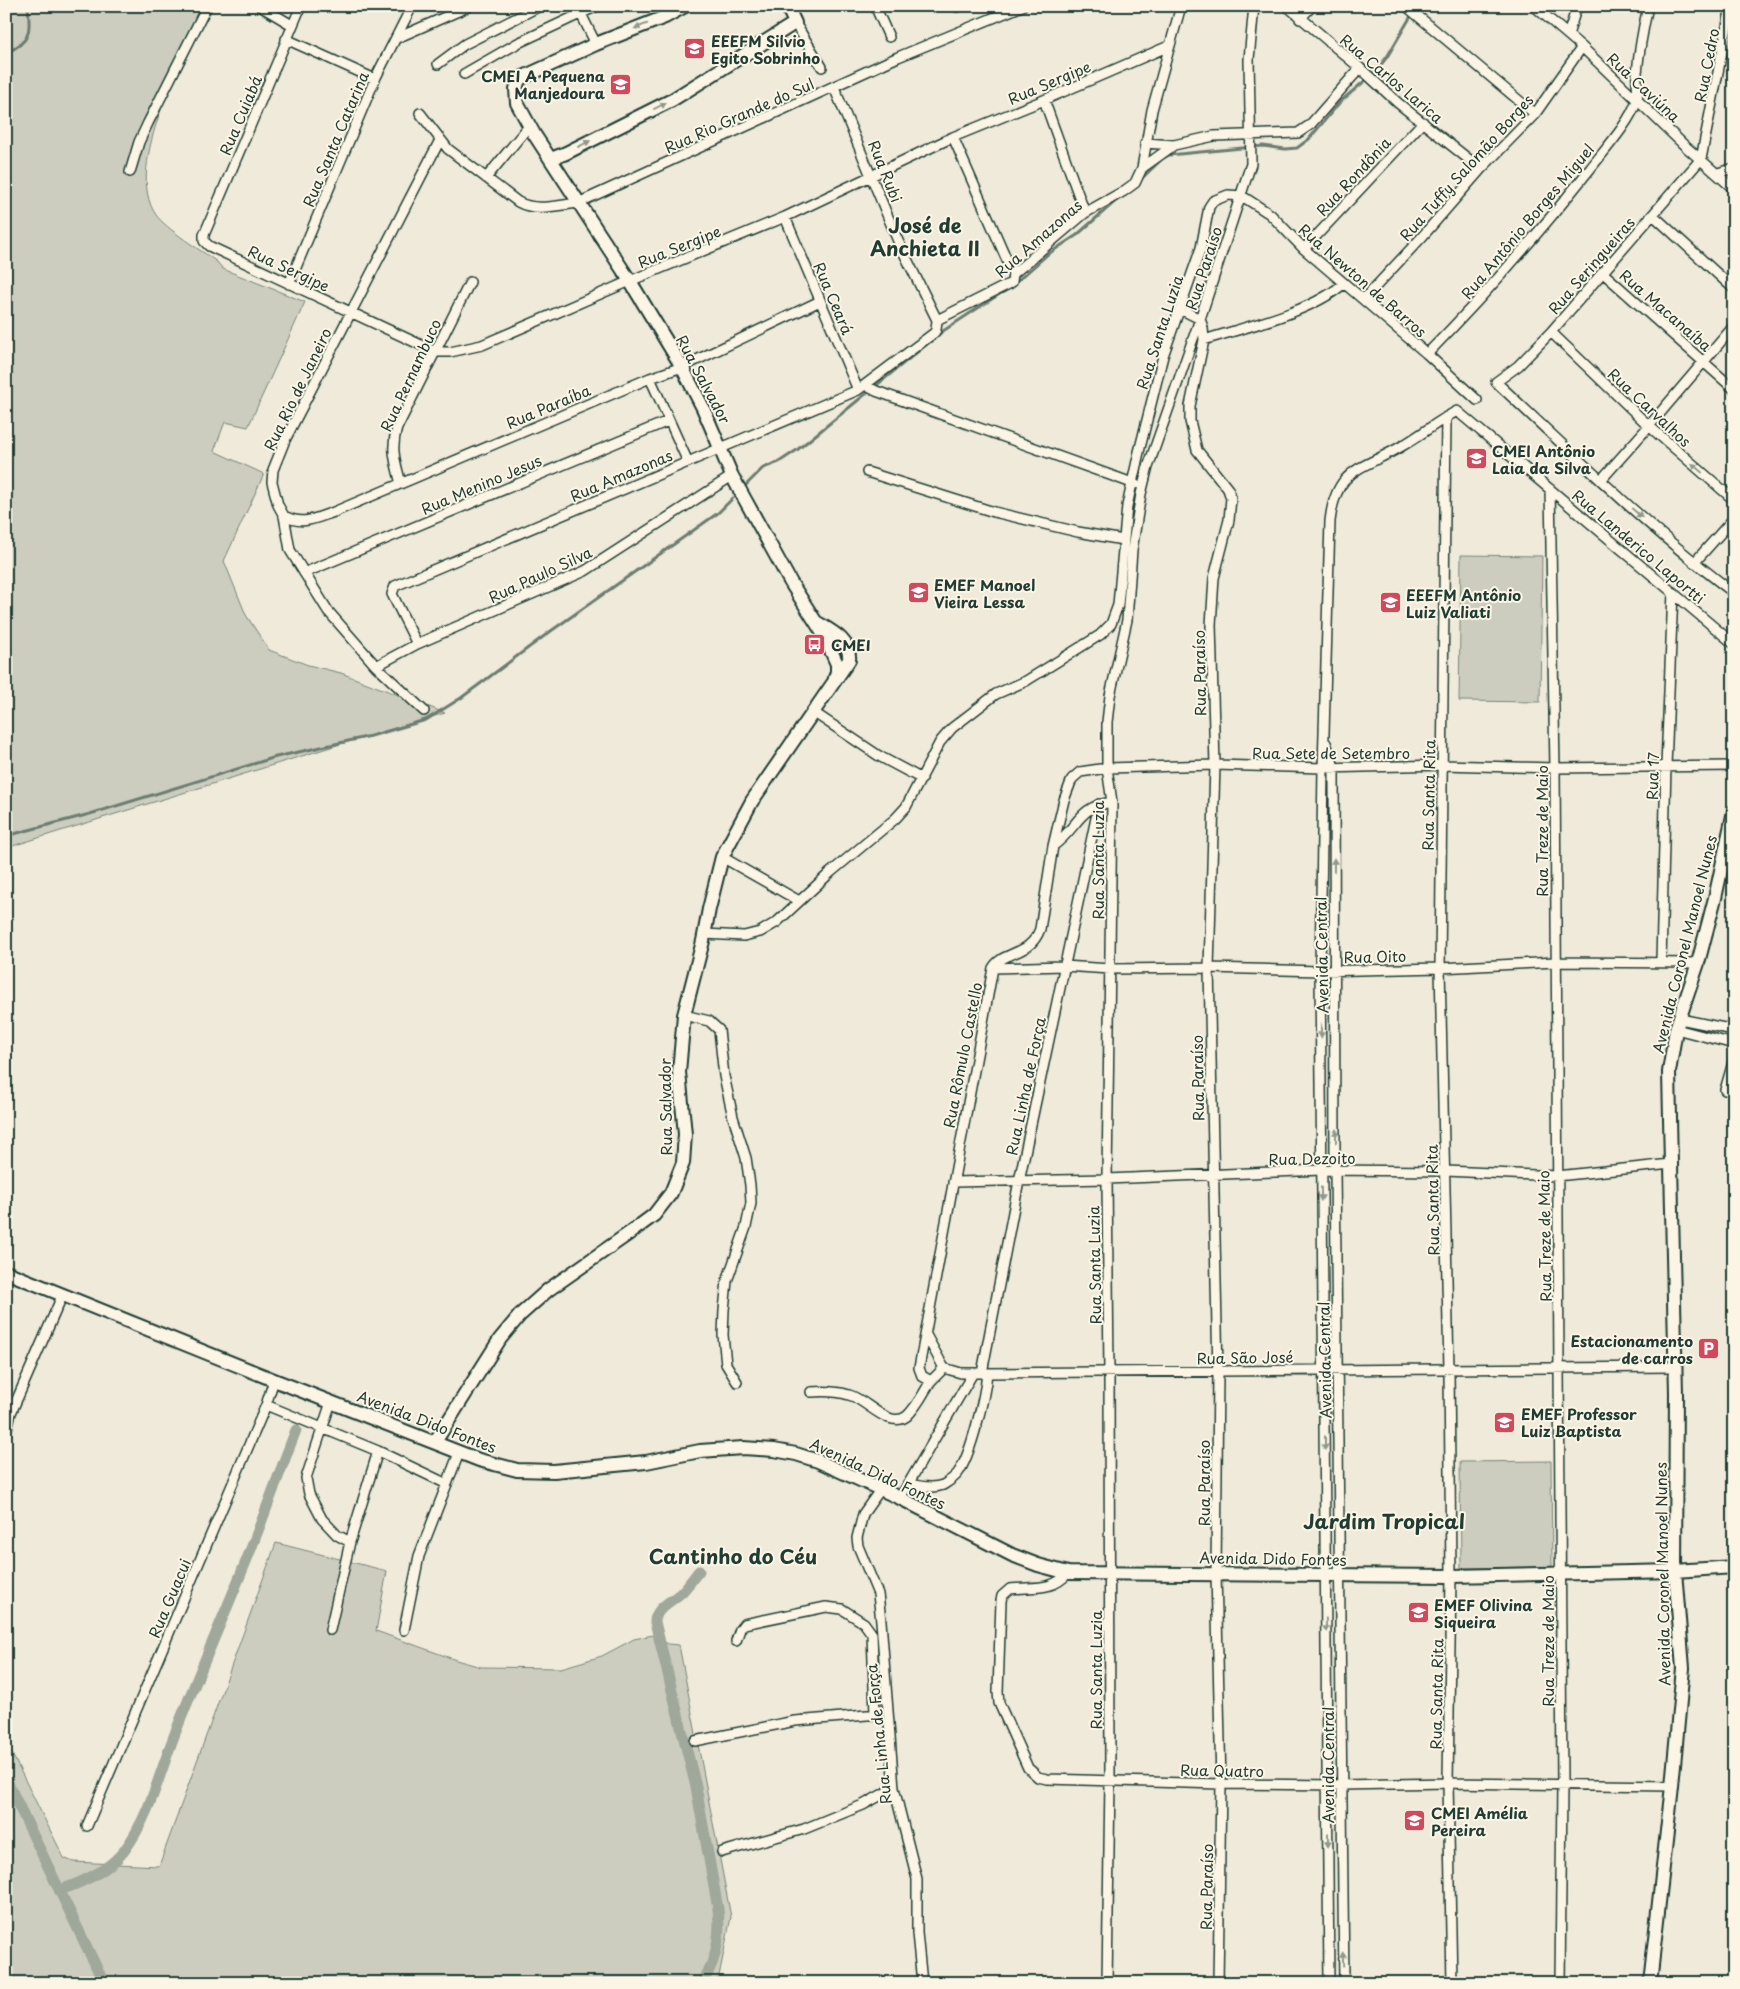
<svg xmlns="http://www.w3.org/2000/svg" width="1740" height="1989" font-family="'Playpen Sans',sans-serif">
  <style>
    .green { fill: #cccdbf; stroke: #76857a }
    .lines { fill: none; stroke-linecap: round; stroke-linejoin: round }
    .stream { stroke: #6c7d71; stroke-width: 3 }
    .canal { stroke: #9fa89a; stroke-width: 11 }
    .street-casing { stroke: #1f3d34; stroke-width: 12 }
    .secondary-casing { stroke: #1f3d34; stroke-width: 16 }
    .street { stroke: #fcf5e5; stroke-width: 9 }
    .secondary { stroke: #fcf5e5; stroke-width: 12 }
    .oneway { fill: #8e998c }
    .labels { text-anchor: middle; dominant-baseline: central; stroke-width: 4; stroke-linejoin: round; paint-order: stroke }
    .poi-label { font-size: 15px; font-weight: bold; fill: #1f3d34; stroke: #fcf5e5; text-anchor: start }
    .street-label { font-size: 15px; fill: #1f3d34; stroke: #fcf5e5 }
    .district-label { font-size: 20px; font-weight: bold; fill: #1f3d34; stroke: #fcf5e5 }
  </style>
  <rect width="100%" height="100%" fill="#efeada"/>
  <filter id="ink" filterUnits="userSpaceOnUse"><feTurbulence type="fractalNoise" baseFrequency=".02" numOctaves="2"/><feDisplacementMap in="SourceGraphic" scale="10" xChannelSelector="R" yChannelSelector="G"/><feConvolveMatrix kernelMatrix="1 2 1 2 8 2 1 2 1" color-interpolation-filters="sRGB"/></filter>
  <g filter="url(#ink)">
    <!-- green -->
    <path class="green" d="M6,6H207C186,54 122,166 156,215C166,229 202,251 217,262L223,269L305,302L248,427L225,422L214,451L264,474L224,561L246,615L269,650L308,665L341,673L445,713L334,746L6,848Z
      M1461,555L1542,556L1540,702L1459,701Z
      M1551,1461L1552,1567L1461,1568L1460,1462Z
      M276,1543L387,1571L376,1631L456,1660L481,1667L561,1668L602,1656L634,1639L653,1635L668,1644L679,1645L731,1917L719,1976L715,1982L717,1983H6V1742L64,1858L73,1862L159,1866Z"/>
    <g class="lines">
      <!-- stream -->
      <path class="stream" d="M6,53C32,41 30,32 28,6
        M1375,72L1387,57L1411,16
        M1139,181L1162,159L1169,155L1263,146L1285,149L1297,148L1309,139L1340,102L1367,79
        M1014,284L1048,254L1077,235L1119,198
        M745,486L763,468L779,462L797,450L943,331L1007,289
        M6,836L90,814L276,757L371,736L426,720L461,698L551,631L718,513L733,498"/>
      <!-- canal -->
      <path class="canal" d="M699,1571C693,1578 688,1586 681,1593C672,1601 655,1608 655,1622L696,1787L718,1909C721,1935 716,1961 702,1983
        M6,1779L104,1983
        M60,1890C84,1882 108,1871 124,1851C151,1815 161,1767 178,1726C201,1668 226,1611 249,1554C265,1513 280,1471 296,1430"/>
      <defs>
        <path id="street" d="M260,6L292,25
          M301,6L204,235V241L209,246L436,352H450L482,345L630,281L785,217L953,137L1044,100L1169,46
          M577,6L596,44
          M875,6L889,37
          M957,6V7
          M1287,6L1360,68L1398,103L1481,169
          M1406,6L1535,114
          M1534,6L1582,47L1685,146L1734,189
          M1731,6L1701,159L1551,332L1518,366L1496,382C1573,454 1649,529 1734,593
          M1300,19L1312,6
          M795,23L822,67
          M1568,35L1577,6
          M397,38L470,6
          M286,39L375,79
          M438,64L465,44L540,6
          M464,74L518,43L597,6
          M1044,100L1085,213
          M420,113L448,149L518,202C536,212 558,205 578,203L898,57L1022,6
          M953,137L1013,274
          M1145,143L1174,145L1214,136L1298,133L1310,125L1360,68
          M1142,168L1174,145
          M130,172L139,142L148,123L207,6
          M1718,173L1734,168
          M486,178L529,126
          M1653,215L1734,289
          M785,217L858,390
          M1304,249L1423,122
          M1602,272L1734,389
          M289,284L375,79L412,6
          M1364,299L1421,238L1481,169L1535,114L1582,47
          M937,320L1009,284L1012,282L1013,274L1085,213L1124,191L1135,183L1142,168L1152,110L1181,6
          M1551,332L1649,426L1734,500
          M1204,340C1245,327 1312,312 1343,284
          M1427,354C1485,295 1539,233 1590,169C1604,151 1631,121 1637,100C1639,92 1636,82 1637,73C1639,51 1643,29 1648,6
          M650,378L688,462
          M865,385L876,391L1135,484
          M1446,417L1440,968L1449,1369L1451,1576L1448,1783L1452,1983
          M867,472L994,512L1078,532L1123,540
          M1601,480L1649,426L1734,326
          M401,484C396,463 390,450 397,428L470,282
          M1550,489L1555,768L1559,1368L1562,1784L1560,1983
          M284,516C304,526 315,518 334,512L650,378L682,367L820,301
          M1694,563L1734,518
          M304,573L668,421
          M417,644L392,594L395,586L858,390L934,333L936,330L937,320L898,241L834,87
          M376,666L417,644L585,571L732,476
          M424,711L376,666L328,611L290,550L284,516L278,505L272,482L273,470L285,440L440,140
          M813,712L879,756L922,779
          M1326,743L1334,767L1335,1170L1344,1983
          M1112,802C1077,807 1079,827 1053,846L1040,929C1030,957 1003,950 993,968L919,1368L922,1376L931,1381L944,1368L961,1373H982L1675,1367
          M1053,846L1064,800L1072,779L1080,772L1107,768L1215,765L1323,768L1443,765L1555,768L1734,766
          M722,857L799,901
          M704,934L744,936L760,932L777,922L831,872L895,819L906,807L940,742L952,728L996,694L1026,681L1100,635L1111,624L1118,605L1127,506L1139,452L1163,356L1201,248L1209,207L1213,201L1228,195L1242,196L1270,214L1304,249L1427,354L1477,400
          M1661,961L1666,766L1673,592
          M993,968L1064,966L1110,969L1209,968L1320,971L1440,968L1555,962L1698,963
          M684,1015L709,1021L719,1030L724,1076L733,1117L746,1158L750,1185L751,1203L746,1227L727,1281L724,1310L723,1335L726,1364L737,1382
          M1680,1019L1734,1030
          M1676,1029L1734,1044
          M1725,1090L1734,1059
          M953,1182L1107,1179L1321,1170L1446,1171L1557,1176L1671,1164
          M926,1335L944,1368
          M982,1373L1019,1181L1099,804
          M811,1392C824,1391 836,1391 849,1395C866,1399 889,1430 907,1416C917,1407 924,1392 931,1381
          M331,1402L306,1478L309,1494L322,1519L337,1535L350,1542
          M266,1405L378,1451L447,1484
          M6,1433L11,1413L63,1294
          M908,1484C919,1486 932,1489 943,1485C948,1482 955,1477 958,1473C971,1455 985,1396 987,1373
          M880,1490L863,1514L857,1538L858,1546L878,1594L881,1621L894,1788L917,1879V1933L922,1983
          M900,1498L973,1373
          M1068,1573C1052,1592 1032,1586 1010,1589L1002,1596L1001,1601L998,1692L999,1703L1028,1768L1038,1777L1047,1779L1221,1784L1340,1785L1448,1783L1672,1786
          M330,1630L350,1542L378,1451
          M404,1630L419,1556L459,1453
          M736,1641L740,1629L744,1624L826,1607L842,1609L864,1623L872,1634L875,1714
          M695,1741L795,1721L879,1714
          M87,1826L266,1405L274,1380
          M722,1852L804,1829L863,1805L894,1788
          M1107,1983L1110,1781L1109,1372L1107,1179L1112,802L1107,768V722L1110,696L1127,620L1132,550L1141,494L1147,470L1200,319L1180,309
          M1218,1983L1221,1784L1216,1573L1218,1372L1209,968L1215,765L1211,625L1214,578L1229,520L1231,498L1228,489L1197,450L1190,421V406L1204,340L1203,328L1200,319L1251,164L1249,59L1254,6
          M1329,1983L1320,971L1323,768L1330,521C1336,467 1362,470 1402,446C1421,435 1438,421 1457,411L1734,644"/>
        <path id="secondary" d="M685,6L665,17L596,44L519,79L516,89L517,103L534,134L630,281L682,367L703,408L732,476L791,583L824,635L837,664V672L835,678
          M551,159L566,153L672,100L795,23L787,6
          M6,1272L274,1380L479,1460L517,1470L554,1471L646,1462L700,1451L743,1448L774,1450L796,1454L818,1461L900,1498L1012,1555L1038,1565L1068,1573L1451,1576L1675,1571L1734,1567
          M435,1442L500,1339L520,1315L548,1290L631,1232L654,1215L671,1193L683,1163L685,1134L679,1072L684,1015L703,941L709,909L722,857L752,801L849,660C851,640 831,631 816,622
          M1650,1983L1672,1786L1683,1668L1675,1571L1676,1393L1669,1072L1676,1029L1698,963L1715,898L1734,811"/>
      </defs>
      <!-- street casing -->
      <use href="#street" class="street-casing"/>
      <!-- secondary casing -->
      <use href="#secondary" class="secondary-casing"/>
      <!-- street -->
      <use href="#street" class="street"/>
      <!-- secondary -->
      <use href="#secondary" class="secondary"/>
    </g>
    <!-- one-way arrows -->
    <defs><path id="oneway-solid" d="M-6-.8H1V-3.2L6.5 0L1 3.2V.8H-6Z" transform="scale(1.25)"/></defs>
    <g class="oneway">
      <use href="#oneway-solid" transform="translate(641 26) rotate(159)"/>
      <use href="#oneway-solid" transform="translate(660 106) rotate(-27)"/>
      <use href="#oneway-solid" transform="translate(584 144) rotate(-27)"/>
      <use href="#oneway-solid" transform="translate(1697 468) rotate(-139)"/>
      <use href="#oneway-solid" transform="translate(1637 513) rotate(41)"/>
      <use href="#oneway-solid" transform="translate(1334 865) rotate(-90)"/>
      <use href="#oneway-solid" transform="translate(1321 1031) rotate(90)"/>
      <use href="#oneway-solid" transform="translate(1336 1136) rotate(-90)"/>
      <use href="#oneway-solid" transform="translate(1321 1194) rotate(90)"/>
      <use href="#oneway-solid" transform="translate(1325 1443) rotate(90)"/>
      <use href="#oneway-solid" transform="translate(1326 1625) rotate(89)"/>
      <use href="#oneway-solid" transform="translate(1328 1840) rotate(90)"/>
      <use href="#oneway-solid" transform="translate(1343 1959) rotate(-92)"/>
    </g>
  </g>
  <!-- icons -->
  <defs>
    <symbol id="school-square" viewBox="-11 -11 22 22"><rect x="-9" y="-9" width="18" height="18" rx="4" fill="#d1495b" stroke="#fcf5e5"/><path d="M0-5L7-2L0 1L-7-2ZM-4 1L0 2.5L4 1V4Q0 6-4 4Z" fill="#fff"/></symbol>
    <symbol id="bus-square" viewBox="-11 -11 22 22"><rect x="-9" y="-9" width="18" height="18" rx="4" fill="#d1495b" stroke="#fcf5e5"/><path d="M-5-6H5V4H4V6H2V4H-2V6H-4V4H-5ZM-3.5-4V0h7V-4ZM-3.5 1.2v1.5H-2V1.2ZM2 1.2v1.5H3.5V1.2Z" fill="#fff"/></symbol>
    <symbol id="parking-square" viewBox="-11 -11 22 22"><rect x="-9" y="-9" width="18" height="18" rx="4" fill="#d1495b" stroke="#fcf5e5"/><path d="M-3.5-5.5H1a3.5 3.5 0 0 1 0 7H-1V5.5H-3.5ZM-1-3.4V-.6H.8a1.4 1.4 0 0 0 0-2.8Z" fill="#fff"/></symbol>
  </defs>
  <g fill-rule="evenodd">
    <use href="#school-square" x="682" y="36" width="25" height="25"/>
    <use href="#school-square" x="608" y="72" width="25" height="25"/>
    <use href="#school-square" x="1464" y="446" width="25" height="25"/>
    <use href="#school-square" x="906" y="580" width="25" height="25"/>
    <use href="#school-square" x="1378" y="590" width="25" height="25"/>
    <use href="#bus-square" x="802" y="632" width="25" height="25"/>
    <use href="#parking-square" x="1696" y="1336" width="25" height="25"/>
    <use href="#school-square" x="1492" y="1410" width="25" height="25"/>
    <use href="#school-square" x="1406" y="1600" width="25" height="25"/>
    <use href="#school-square" x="1402" y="1808" width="25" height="25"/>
  </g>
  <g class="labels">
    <!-- poi labels -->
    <g class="poi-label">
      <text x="711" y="40">EEEFM Silvio<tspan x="711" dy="17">Egito Sobrinho</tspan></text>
      <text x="605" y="75" text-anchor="end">CMEI A Pequena<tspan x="605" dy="17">Manjedoura</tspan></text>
      <text x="1492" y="450">CMEI Antônio<tspan x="1492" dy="17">Laia da Silva</tspan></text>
      <text x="934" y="584">EMEF Manoel<tspan x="934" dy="17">Vieira Lessa</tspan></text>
      <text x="1406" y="594">EEEFM Antônio<tspan x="1406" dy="17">Luiz Valiati</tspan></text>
      <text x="831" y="644">CMEI</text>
      <text x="1693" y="1340" text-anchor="end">Estacionamento<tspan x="1693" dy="17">de carros</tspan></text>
      <text x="1521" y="1413">EMEF Professor<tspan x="1521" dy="17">Luiz Baptista</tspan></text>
      <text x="1434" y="1604">EMEF Olivina<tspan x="1434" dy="17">Siqueira</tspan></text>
      <text x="1431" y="1812">CMEI Amélia<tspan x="1431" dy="17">Pereira</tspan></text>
    </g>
    <!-- street labels -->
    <g class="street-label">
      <text transform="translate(1706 65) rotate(-79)">Rua Cedro</text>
      <text transform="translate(1392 78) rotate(40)">Rua Carlos Larica</text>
      <text transform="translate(1049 82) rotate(-23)">Rua Sergipe</text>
      <text transform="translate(1644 87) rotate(43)">Rua Caviúna</text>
      <text transform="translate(240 115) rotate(-67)">Rua Cuiabá</text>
      <text transform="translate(739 115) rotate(-24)">Rua Rio Grande do Sul</text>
      <text transform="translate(335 139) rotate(-67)">Rua Santa Catarina</text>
      <text transform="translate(1466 167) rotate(-48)">Rua Tuffy Salomão Borges</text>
      <text transform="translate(886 171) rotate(68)">Rua Rubi</text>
      <text transform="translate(1353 176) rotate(-47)">Rua Rondônia</text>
      <text transform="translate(1527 221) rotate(-50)">Rua Antônio Borges Miguel</text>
      <text transform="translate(1038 238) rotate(-41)">Rua Amazonas</text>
      <text transform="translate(679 246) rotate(-22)">Rua Sergipe</text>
      <text transform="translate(1591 265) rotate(-49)">Rua Seringueiras</text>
      <text transform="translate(289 268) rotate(25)">Rua Sergipe</text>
      <text transform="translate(1203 268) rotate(-72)">Rua Paraíso</text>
      <text transform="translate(1363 280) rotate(41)">Rua Newton de Barros</text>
      <text transform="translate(834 298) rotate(67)">Rua Ceará</text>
      <text transform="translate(1666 310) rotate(41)">Rua Macanaíba</text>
      <text transform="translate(1159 332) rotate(-72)">Rua Santa Luzia</text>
      <text transform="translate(410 375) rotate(-65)">Rua Pernambuco</text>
      <text transform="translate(704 379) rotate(62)">Rua Salvador</text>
      <text transform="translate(297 389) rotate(-64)">Rua Rio de Janeiro</text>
      <text transform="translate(548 406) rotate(-23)">Rua Paraíba</text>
      <text transform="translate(1650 407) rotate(43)">Rua Carvalhos</text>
      <text transform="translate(621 475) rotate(-23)">Rua Amazonas</text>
      <text transform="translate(481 484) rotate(-23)">Rua Menino Jesus</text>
      <text transform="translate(1639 546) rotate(40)">Rua Landerico Laportti</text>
      <text transform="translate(540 574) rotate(-25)">Rua Paulo Silva</text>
      <text transform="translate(1199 673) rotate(-91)">Rua Paraíso</text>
      <text x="1331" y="752">Rua Sete de Setembro</text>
      <text transform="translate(1652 776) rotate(-88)">Rua 17</text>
      <text transform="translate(1428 795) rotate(-89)">Rua Santa Rita</text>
      <text transform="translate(1541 831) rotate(-90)">Rua Treze de Maio</text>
      <text transform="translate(1097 860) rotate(-90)">Rua Santa Luzia</text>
      <text transform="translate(1684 944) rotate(-76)">Avenida Coronel Manoel Nunes</text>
      <text transform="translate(1321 955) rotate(-91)">Avenida Central</text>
      <text transform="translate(1375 956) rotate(-1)">Rua Oito</text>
      <text transform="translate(962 1055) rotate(-79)">Rua Rômulo Castello</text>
      <text transform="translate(1197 1078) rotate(-91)">Rua Paraíso</text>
      <text transform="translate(1025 1086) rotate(-78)">Rua Linha de Força</text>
      <text transform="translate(665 1107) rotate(-91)">Rua Salvador</text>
      <text transform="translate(1312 1158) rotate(-1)">Rua Dezoito</text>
      <text transform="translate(1432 1200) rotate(-91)">Rua Santa Rita</text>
      <text transform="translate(1544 1236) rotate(-91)">Rua Treze de Maio</text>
      <text transform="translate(1094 1265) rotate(-91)">Rua Santa Luzia</text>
      <text transform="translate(1245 1357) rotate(-1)">Rua São José</text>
      <text transform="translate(1324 1360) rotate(-91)">Avenida Central</text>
      <text transform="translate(427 1421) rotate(21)">Avenida Dido Fontes</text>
      <text transform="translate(878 1473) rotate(25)">Avenida Dido Fontes</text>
      <text transform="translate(1203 1483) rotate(-90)">Rua Paraíso</text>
      <text transform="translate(1273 1558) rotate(1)">Avenida Dido Fontes</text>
      <text transform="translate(1662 1574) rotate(-91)">Avenida Coronel Manoel Nunes</text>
      <text transform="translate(169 1598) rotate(-67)">Rua Guacui</text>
      <text transform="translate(1547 1641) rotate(-90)">Rua Treze de Maio</text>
      <text transform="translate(1095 1670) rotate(-90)">Rua Santa Luzia</text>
      <text transform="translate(1436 1694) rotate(-89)">Rua Santa Rita</text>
      <text transform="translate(878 1734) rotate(-96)">Rua Linha de Força</text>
      <text transform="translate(1327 1765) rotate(-90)">Avenida Central</text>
      <text transform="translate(1222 1770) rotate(1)">Rua Quatro</text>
      <text transform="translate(1206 1887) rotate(-89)">Rua Paraíso</text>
    </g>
    <!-- district labels -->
    <g class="district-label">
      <text x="925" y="225">José de<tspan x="925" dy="23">Anchieta II</tspan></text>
      <text x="1384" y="1521">Jardim Tropical</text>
      <text x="733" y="1556">Cantinho do Céu</text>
    </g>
  </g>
  <!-- margin -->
  <rect width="1740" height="1989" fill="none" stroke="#fcf5e5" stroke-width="25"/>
  <rect x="12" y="12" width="1715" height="1964" fill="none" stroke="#1f3d34" stroke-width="2" filter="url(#ink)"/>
</svg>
